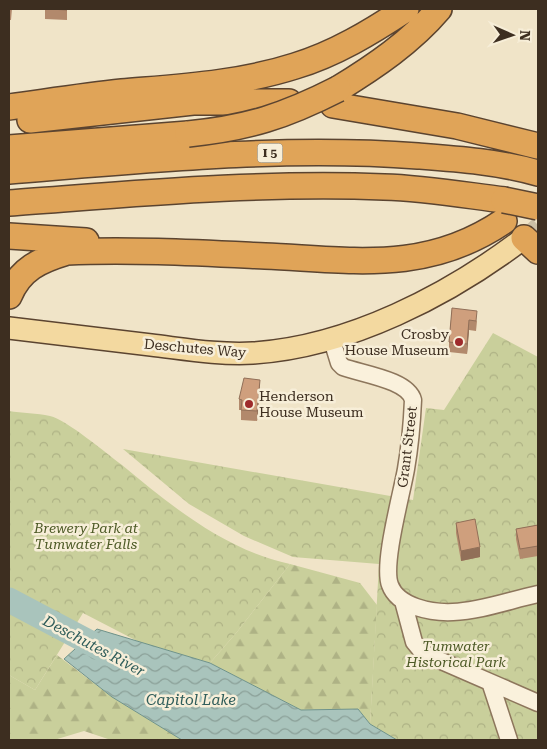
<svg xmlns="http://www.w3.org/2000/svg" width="547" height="749" font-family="'Roboto Serif',serif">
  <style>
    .forest { fill: url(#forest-firs) }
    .park { fill: url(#park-crowns) }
    .water { fill: url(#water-waves); stroke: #6f938a }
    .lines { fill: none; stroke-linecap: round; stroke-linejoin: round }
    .river { stroke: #a9c4bc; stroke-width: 25 }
    .minor-tunnel { stroke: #ccc0a6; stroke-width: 16; stroke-dasharray: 16 8; stroke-linecap: butt }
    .minor-casing { stroke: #8d765c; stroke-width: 19 }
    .major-casing { stroke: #5b4430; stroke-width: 24 }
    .highway-casing { stroke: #5b4430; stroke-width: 28 }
    .minor { stroke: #faf1dc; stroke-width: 16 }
    .major { stroke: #f3d9a0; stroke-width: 21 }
    .highway { stroke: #e0a458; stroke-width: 25 }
    .highway-bridge-casing { stroke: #5b4430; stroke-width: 28; stroke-linecap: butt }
    .highway-bridge { stroke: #e0a458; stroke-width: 25 }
    .wall { fill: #b2896c }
    .shaded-wall { fill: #916f58 }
    .building { fill: #cf9f7d; stroke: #916f58 }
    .poi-dot { fill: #9e2a2b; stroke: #f7eed8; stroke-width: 2 }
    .labels { text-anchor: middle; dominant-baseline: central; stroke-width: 5; stroke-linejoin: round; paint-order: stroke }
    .shield { fill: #f7eed8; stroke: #756857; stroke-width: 1 }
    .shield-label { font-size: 12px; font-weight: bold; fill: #3d2e20 }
    .poi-label { font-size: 14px; fill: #3d2e20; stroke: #f7eed8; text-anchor: end }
    .street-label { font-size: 14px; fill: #3d2e20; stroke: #f7eed8 }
    .park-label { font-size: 14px; font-style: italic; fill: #4d5a26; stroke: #f7eed8 }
    .water-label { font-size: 15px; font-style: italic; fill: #2f5d5a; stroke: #f7eed8 }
  </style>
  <defs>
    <pattern id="forest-firs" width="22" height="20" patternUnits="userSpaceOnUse" patternTransform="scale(1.25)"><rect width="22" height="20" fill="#c9cf9b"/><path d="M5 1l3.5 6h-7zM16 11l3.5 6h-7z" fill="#aeb285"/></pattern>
    <pattern id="park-crowns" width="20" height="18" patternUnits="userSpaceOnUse" patternTransform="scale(1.25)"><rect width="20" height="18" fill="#c9cf9b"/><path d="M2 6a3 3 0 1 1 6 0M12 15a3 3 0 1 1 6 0" fill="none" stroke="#aeb285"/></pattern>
    <pattern id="water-waves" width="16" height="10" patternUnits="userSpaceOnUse" patternTransform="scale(1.25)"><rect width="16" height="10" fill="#a9c4bc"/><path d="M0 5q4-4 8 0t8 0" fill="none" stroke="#8ba098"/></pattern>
  </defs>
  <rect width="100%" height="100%" fill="#f0e4c8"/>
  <!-- forest -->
  <path class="forest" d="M290,564L360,583L377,605L370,724L358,709L301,710L210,663L237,632Z
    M57,655L112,697L182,740H111L84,731L54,740H9V675L35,690Z"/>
  <!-- park -->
  <path class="park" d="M493,333L538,357V740H397L370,724L379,564L293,557L244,536L189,504L123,449L413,500L426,408L444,410Z
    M9,411C22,413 37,413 50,416C67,420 107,454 122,465C171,506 227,551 290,564L237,632L210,663L139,642L83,613L35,690L9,675Z"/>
  <!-- water -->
  <path class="water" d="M97,629L210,663L301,710L358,709L370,724L397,740H182L112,697L64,659Z"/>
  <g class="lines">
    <!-- river -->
    <path class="river" d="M9,600L115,656"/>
    <!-- minor-tunnel -->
    <path class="minor-tunnel" d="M532,231L538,225"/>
    <defs>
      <path id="minor" d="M331,337L339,363L343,367C362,374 408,380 413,400C412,423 410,446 406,469C402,493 382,564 390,585C398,607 432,613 453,612C481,611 510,600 538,594
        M403,601L414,642L423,653L538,703
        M491,685L509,740"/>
      <path id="major" d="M9,328C56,334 104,339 151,345C185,349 219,355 253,353C349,347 449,295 524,238"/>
      <path id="highway" d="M338,89C374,67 411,42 439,9
        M333,105L457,126L538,146
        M9,107C46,102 84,96 122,92C180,87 239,84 295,66C335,54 371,32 406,9
        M30,120L193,102H289
        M9,148L188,134
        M9,171C145,160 281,146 418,156C458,159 500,162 538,173
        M9,203C133,194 259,182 384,187C424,188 464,195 504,200
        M9,236L86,241
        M524,238L538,251
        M9,296C20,269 40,260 67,252C130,249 202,253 265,256C353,260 426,274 504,221"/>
    </defs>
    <!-- minor casing -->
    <use href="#minor" class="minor-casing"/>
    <!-- major casing -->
    <use href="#major" class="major-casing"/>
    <!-- highway casing -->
    <use href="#highway" class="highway-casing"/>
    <!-- minor -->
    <use href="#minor" class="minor"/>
    <!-- major -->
    <use href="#major" class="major"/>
    <!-- highway -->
    <use href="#highway" class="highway"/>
    <defs>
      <path id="highway-bridge" d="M188,134C248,128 285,116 338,89
        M504,200L538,207"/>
    </defs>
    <!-- highway-bridge casing -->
    <use href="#highway-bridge" class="highway-bridge-casing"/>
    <!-- highway-bridge -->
    <use href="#highway-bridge" class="highway-bridge"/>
  </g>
  <!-- wall -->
  <path class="wall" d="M9,9H12L11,20H9Z
    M45,9H67V20L45,19Z
    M452,308L477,321L476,331L469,330L467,354L449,352V342Z
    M260,390L257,421L241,420V410H239V399Z
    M456,523L480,557L461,561L456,533Z
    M538,525V556L520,559L516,539V529Z"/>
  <!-- shaded-wall -->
  <path class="shaded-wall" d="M469,320V330L467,354V344Z
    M260,380V390L257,421V411Z
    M480,547V557L461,561V551Z"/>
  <!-- building -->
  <path class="building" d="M49,9H67V10Z
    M452,308L477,311L476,321L469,320L467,344L449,342Z
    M244,378L260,380L257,411L241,410L242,400L239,399Z
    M475,519L480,547L461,551L456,523Z
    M538,525V546L520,549L516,529Z"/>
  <!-- markers -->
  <g class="poi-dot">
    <circle cx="459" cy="342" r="5"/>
    <circle cx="249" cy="404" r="5"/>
  </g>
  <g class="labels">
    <!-- shield labels -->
    <rect class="shield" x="257.5" y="143.5" width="25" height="19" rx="4"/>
    <g class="shield-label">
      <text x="270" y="153">I 5</text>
    </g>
    <!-- poi labels -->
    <g class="poi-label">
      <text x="449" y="334">Crosby<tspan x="449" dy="16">House Museum</tspan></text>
      <text x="259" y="396" text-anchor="start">Henderson<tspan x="259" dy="16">House Museum</tspan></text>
    </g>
    <!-- street labels -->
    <g class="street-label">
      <text transform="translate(195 348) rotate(5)">Deschutes Way</text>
      <text transform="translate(407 447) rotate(-83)">Grant Street</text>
    </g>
    <!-- park labels -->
    <g class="park-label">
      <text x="86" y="528">Brewery Park at<tspan x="86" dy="16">Tumwater Falls</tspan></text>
      <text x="456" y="646">Tumwater<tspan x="456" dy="16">Historical Park</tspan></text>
    </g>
    <!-- water labels -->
    <g class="water-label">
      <text transform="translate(94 646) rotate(28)">Deschutes River</text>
      <text x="191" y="700">Capitol Lake</text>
    </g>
  </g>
  <!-- border -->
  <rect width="547" height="749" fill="none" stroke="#3d2e20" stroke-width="20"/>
  <!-- north arrow -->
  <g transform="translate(512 35) rotate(92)" stroke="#f7eed8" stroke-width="4" paint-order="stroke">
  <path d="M0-4L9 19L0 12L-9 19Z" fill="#3d2e20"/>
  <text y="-8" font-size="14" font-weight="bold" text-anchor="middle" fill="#3d2e20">N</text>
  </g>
</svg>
